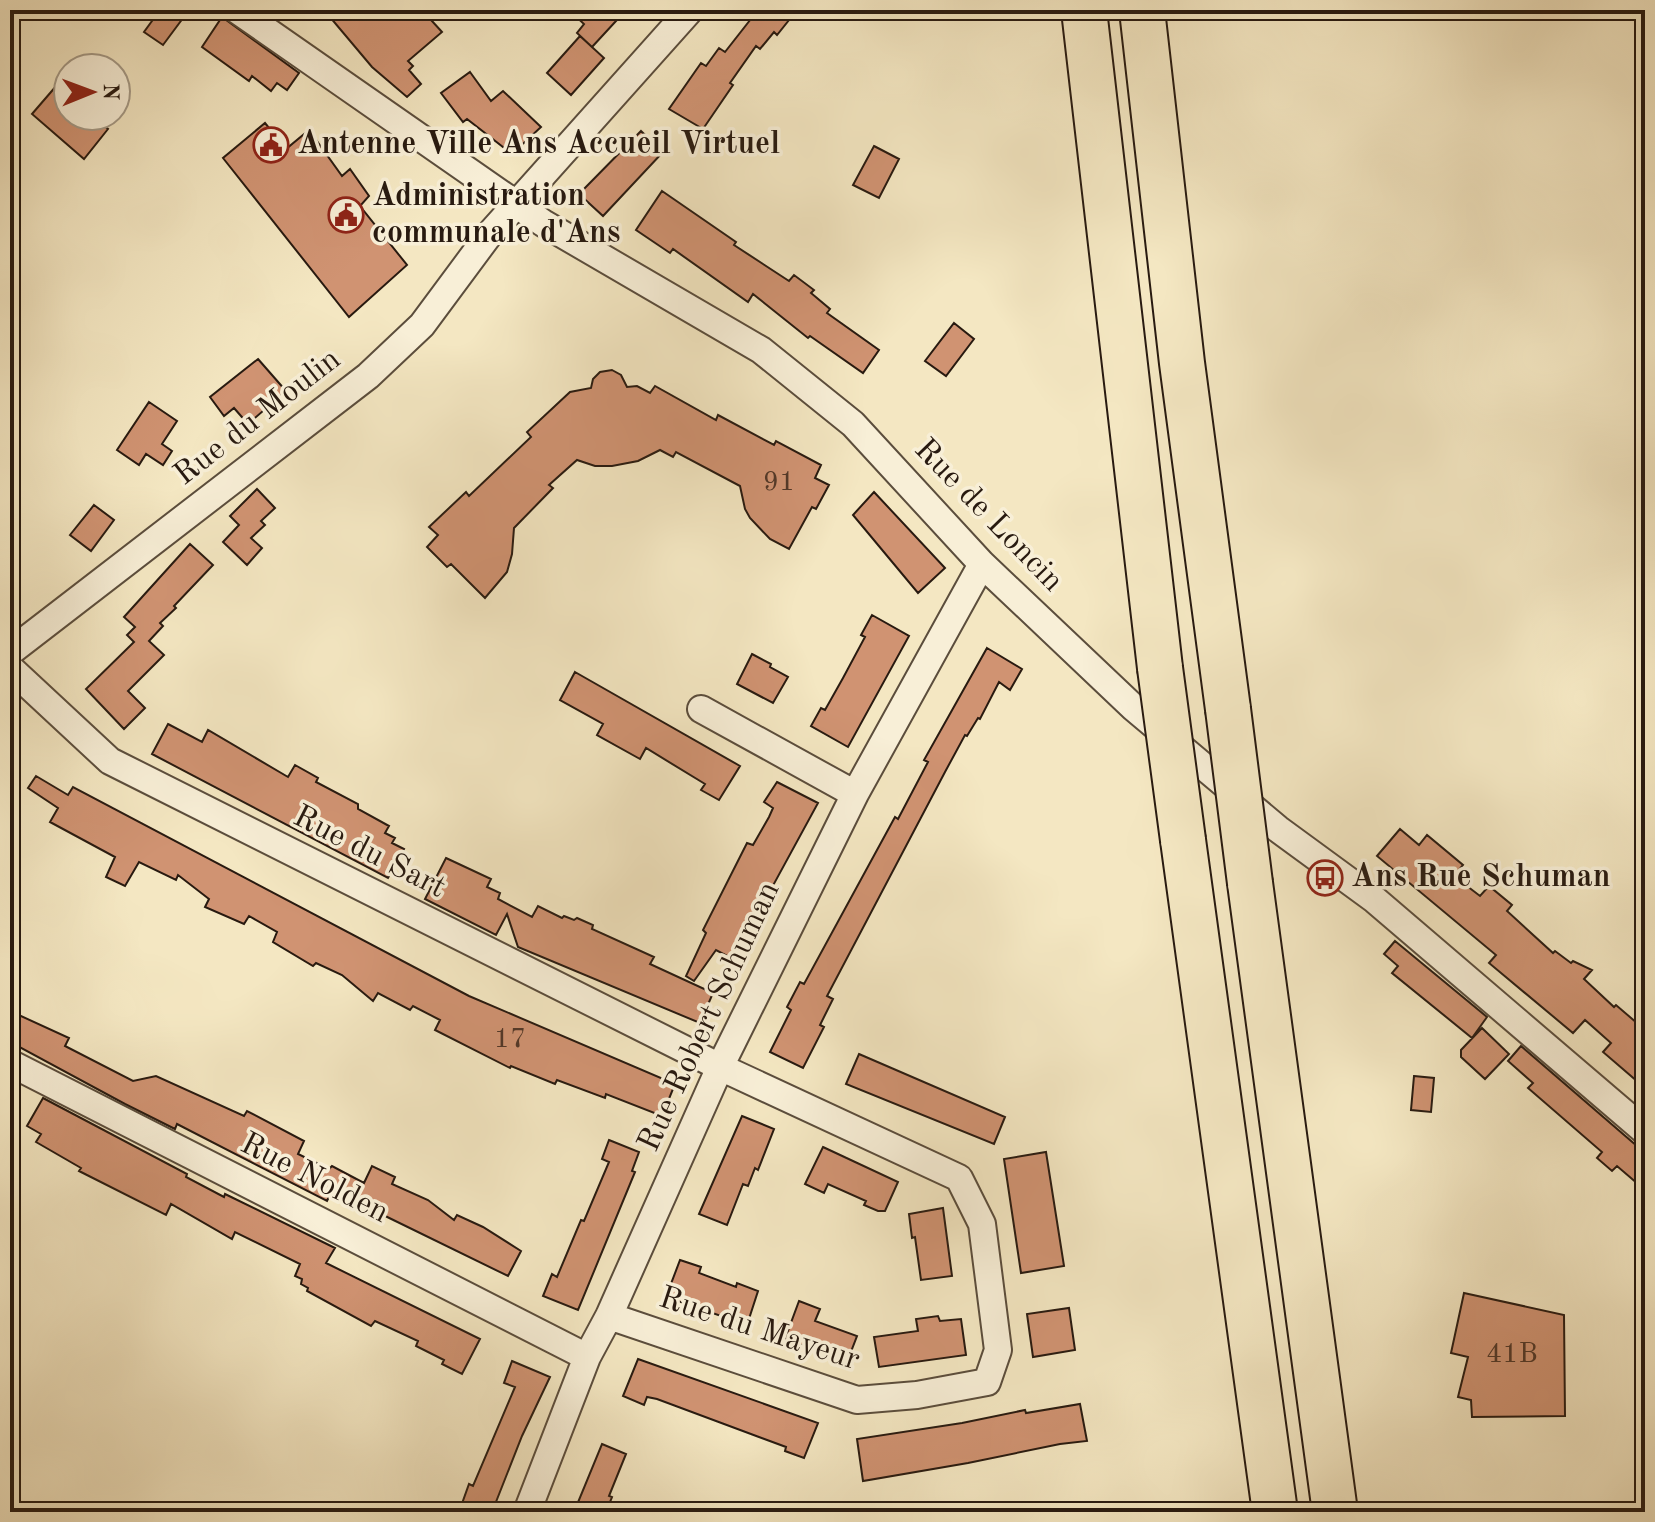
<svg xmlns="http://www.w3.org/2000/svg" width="1655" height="1522" font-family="'Old Standard TT',serif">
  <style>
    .building { fill: #d09372; stroke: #281a10; stroke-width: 2 }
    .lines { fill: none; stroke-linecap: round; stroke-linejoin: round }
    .minor-casing { stroke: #5b4d3c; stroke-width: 30 }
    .motorway-casing { stroke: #281a10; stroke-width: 48 }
    .minor { stroke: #f8efd7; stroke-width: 26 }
    .motorway { stroke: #f4e7c2; stroke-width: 44 }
    .motorway-bridge-casing { stroke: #281a10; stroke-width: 48; stroke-linecap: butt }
    .motorway-bridge { stroke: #f4e7c2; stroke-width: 44 }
    .labels { text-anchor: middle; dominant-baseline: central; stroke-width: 7; stroke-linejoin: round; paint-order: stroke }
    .number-label { font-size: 28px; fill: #523828 }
    .poi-label { font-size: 32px; font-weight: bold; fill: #281a10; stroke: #f8efd7; text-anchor: start }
    .street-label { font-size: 32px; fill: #281a10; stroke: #f8efd7 }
  </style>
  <rect width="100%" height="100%" fill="#f4e7c2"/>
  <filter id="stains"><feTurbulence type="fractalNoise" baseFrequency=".0025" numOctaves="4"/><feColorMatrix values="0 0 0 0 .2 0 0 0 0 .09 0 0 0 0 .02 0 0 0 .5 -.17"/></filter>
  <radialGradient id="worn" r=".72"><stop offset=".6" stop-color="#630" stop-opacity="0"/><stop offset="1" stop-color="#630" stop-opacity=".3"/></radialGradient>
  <!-- building -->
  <path class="building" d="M160,10H189L163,45L144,32Z
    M324,10H422L442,32L408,61L413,66L409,70L421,84L407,97L372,67Z
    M569,10H604L616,21L592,47L577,33L584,24Z
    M758,10H797L777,35L774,32L760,49L756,46L730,83L733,85L703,129L669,109L701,63L706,66L719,48L725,52Z
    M222,17L299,73L287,90L277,83L271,91L252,76L249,81L202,47Z
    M580,36L604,58L571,95L547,73Z
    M470,72L491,101L503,91L541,127L512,154L467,119L463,122L441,93Z
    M57,85L68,95V116H93L108,129L84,159L32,114Z
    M265,123L286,149L309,130L342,176L350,169L369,196L360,206L407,265L349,317L223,158Z
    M641,131L663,152L603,216L579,194Z
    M874,146L899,159L879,198L853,185Z
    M662,191L736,242L734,245L789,281L794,275L814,290L811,293L830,309L827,313L879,350L863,373L810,336L808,338L753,294L748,302L673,249L670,253L636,230Z
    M954,323L974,339L946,376L925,361Z
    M258,359L286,391L248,424L234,408L224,416L210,397Z
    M612,370L621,375L627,387L637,386L650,393L655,386L716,420L718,415L774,445L776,441L821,465L815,478L829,485L816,509L812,507L789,549L770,539L750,518L745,509L740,486L676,452L673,457L660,450L638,461L612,466H595L577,460L549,485L553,488L514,528L512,554L507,572L485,598L451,564L447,567L427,547L438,535L429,527L466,492L469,496L531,437L527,432L570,392L591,388L593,379L600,372Z
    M149,402L177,421L162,444L172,451L163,465L146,454L139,465L117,450Z
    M257,489L275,508L261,521L265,525L251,538L262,548L247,565L223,542L239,525L230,516Z
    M874,492L945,568L918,593L853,515Z
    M94,505L114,520L91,551L70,535Z
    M190,544L213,565L174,606L176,608L160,623L163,626L149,641L164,655L128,691L145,708L124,729L86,689L134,642L127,635L135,627L124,617Z
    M872,615L909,636L848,747L811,726L821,708L825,710L843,678L865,637L861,635Z
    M987,648L1022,669L1010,690L999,682L980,719L978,718L967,736L965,735L945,772L827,996L833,999L820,1025L824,1027L803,1068L770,1052L791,1010L787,1007L800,982L804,984L895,817L898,819L928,762L924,760Z
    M752,654L771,664L770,667L788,677L773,703L737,684Z
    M575,672L740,766L719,800L701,790L705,784L646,748L640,759L597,735L603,724L560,700Z
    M168,724L202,742L208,730L288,777L295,765L318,778L316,782L358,804V809L389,826L385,833L395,838L392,843L404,849L388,878L152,754Z
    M36,776L68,795L73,787L469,996L675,1084L662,1116L606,1094L605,1098L557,1080L555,1084L511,1066L510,1068L435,1030L440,1020L413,1006L410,1010L378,993L373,1001L342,975L316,963L313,966L273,942L277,932L249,916L244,924L205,907L209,899L178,875L176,880L139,862L125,886L106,877L115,857L50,822L58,808L28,788Z
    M777,782L818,803L733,959L716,950L694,981L686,976L706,933L703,930L747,843L753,845L769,817L773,808L764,802Z
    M1400,829L1419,845L1427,835L1463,865L1454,876L1480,896L1489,886L1512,905L1507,911L1553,953L1555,951L1571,963L1573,961L1592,970L1584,979L1614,1007L1616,1005L1645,1030V1088L1603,1052L1611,1043L1585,1020L1573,1033L1489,963L1496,955L1377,856Z
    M446,858L491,879L487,887L500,893L498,899L532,917L538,906L562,918L564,916L574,920L577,918L593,925L592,929L654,957L650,964L713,993L700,1023L518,947L507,914L496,935L425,899Z
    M1395,941L1487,1017L1472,1038L1392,973L1398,966L1384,954Z
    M10,1011L69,1038L65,1046L133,1081L156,1076L244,1116L247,1111L304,1141L298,1154L329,1169L332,1166L364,1183L372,1166L395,1177L392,1184L428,1200L454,1220L457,1215L483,1227L521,1251L508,1276L377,1212L334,1187L327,1201L177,1124L175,1129L125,1104L10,1042Z
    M1482,1028L1509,1054L1485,1079L1461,1057V1050Z
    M1521,1046L1645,1153V1190L1617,1166L1612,1171L1597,1158L1602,1152L1528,1088L1533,1083L1508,1061Z
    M859,1054L1005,1117L994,1144L846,1084Z
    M1414,1076L1434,1078L1431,1112L1411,1110Z
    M43,1098L187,1174L186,1177L224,1197L225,1194L335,1248L326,1263L480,1339L462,1374L442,1364L444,1360L416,1346L418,1341L375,1321L371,1326L307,1291L308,1288L301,1284L302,1279L295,1276L300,1264L235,1232L232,1239L171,1204L166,1215L79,1171L81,1168L36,1142L41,1134L27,1126Z
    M742,1116L774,1129L758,1170L755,1168L748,1186L743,1184L727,1225L699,1214Z
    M609,1140L639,1152L632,1171L635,1172L578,1310L543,1296L552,1274L557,1277L581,1220L584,1221L609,1162L602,1159Z
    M823,1147L898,1182L885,1211H878L864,1205L866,1201L828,1184L824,1193L805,1184Z
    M1046,1152L1064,1266L1021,1273L1004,1159Z
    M943,1208L952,1276L921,1280L915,1237L912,1238L909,1214Z
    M680,1260L701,1267L699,1273L736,1287L737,1283L758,1291L747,1325L666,1297Z
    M1464,1293L1564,1315L1565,1416L1472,1417L1471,1400L1458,1397L1468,1357L1451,1353Z
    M799,1301L820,1309L815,1321L857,1336L847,1362L785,1339Z
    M1069,1308L1075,1350L1033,1357L1027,1314Z
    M938,1316L940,1321L961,1319L966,1355L879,1367L874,1337L918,1331L916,1319Z
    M638,1359L818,1423L804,1458L785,1451L786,1447L657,1399L647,1397L644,1405L623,1396Z
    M512,1361L550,1377L522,1436L492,1512H459L469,1484L473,1486L515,1387L504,1383Z
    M1080,1404L1087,1441L1060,1444L968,1463L863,1481L857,1439L962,1423L1025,1410L1026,1413Z
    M602,1444L626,1454L609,1496L612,1497L606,1512H574Z"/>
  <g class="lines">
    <defs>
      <path id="minor" d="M237,10L543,223L761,350L853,424L982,564L1134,708L1278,829L1375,900L1645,1131
        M10,652L368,376L422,325L488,236L690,10
        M10,668L110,761L720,1067L959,1178L982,1224L998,1350L987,1382L917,1395L857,1400L609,1316
        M701,709L855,794
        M10,1063L587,1357
        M527,1512L587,1357L609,1316L720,1067L855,794L982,564"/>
      <path id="motorway" d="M1084,10L1160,668
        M1142,10L1182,363L1228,709
        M1183,840L1275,1512
        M1250,883L1335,1512"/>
    </defs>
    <!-- minor casing -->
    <use href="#minor" class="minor-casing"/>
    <!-- motorway casing -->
    <use href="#motorway" class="motorway-casing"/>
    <!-- minor -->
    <use href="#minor" class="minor"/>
    <!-- motorway -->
    <use href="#motorway" class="motorway"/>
    <defs>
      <path id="motorway-bridge" d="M1160,668L1183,840
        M1228,709L1250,883"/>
    </defs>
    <!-- motorway-bridge casing -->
    <use href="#motorway-bridge" class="motorway-bridge-casing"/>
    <!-- motorway-bridge -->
    <use href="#motorway-bridge" class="motorway-bridge"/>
  </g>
  <!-- icons -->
  <defs>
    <symbol id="civic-ring" viewBox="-11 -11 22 22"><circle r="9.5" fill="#f8efd7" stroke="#8f2418" stroke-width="1.5"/><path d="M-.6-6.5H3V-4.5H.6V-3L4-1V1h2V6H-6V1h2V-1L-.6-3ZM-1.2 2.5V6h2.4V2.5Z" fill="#8f2418"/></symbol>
    <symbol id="bus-ring" viewBox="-11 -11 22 22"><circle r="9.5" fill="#f8efd7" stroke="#8f2418" stroke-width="1.5"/><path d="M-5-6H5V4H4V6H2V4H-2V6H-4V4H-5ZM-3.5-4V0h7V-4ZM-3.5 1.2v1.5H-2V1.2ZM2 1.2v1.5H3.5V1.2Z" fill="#8f2418"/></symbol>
  </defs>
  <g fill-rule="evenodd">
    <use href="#civic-ring" x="251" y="125" width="40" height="40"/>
    <use href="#civic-ring" x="326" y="195" width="40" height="40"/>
    <use href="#bus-ring" x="1305" y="858" width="40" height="40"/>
  </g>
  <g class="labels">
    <!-- number labels -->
    <g class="number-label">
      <text x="779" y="483">91</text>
      <text x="510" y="1040">17</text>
      <text x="1512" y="1355">41B</text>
    </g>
    <!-- poi labels -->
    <g class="poi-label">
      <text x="297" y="145">Antenne Ville Ans Accueil Virtuel</text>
      <text x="372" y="197">Administration<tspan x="372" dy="37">communale d'Ans</tspan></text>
      <text x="1351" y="878">Ans Rue Schuman</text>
    </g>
    <!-- street labels -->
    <g class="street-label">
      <text transform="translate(258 418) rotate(-38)">Rue du Moulin</text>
      <text transform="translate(988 516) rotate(46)">Rue de Loncin</text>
      <text transform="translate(369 853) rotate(27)">Rue du Sart</text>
      <text transform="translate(710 1017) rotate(-65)">Rue Robert Schuman</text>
      <text transform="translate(314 1179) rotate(27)">Rue Nolden</text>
      <text transform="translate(759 1330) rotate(18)">Rue du Mayeur</text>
    </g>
  </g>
  <!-- margin -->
  <rect width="1655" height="1522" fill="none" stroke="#f4e7c2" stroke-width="40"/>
  <rect x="12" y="12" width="1631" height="1498" fill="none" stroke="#281a10" stroke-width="4"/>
  <rect x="20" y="20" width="1615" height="1482" fill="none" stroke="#281a10" stroke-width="2"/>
  <!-- north arrow -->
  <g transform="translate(92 92) rotate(89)"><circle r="38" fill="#f8efd7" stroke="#a59a87" stroke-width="2"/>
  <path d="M0-6L14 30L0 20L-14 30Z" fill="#8f2418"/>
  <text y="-12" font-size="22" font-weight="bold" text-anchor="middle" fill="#281a10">N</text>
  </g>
  <rect width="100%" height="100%" filter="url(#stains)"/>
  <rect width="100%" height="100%" fill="url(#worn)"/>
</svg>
